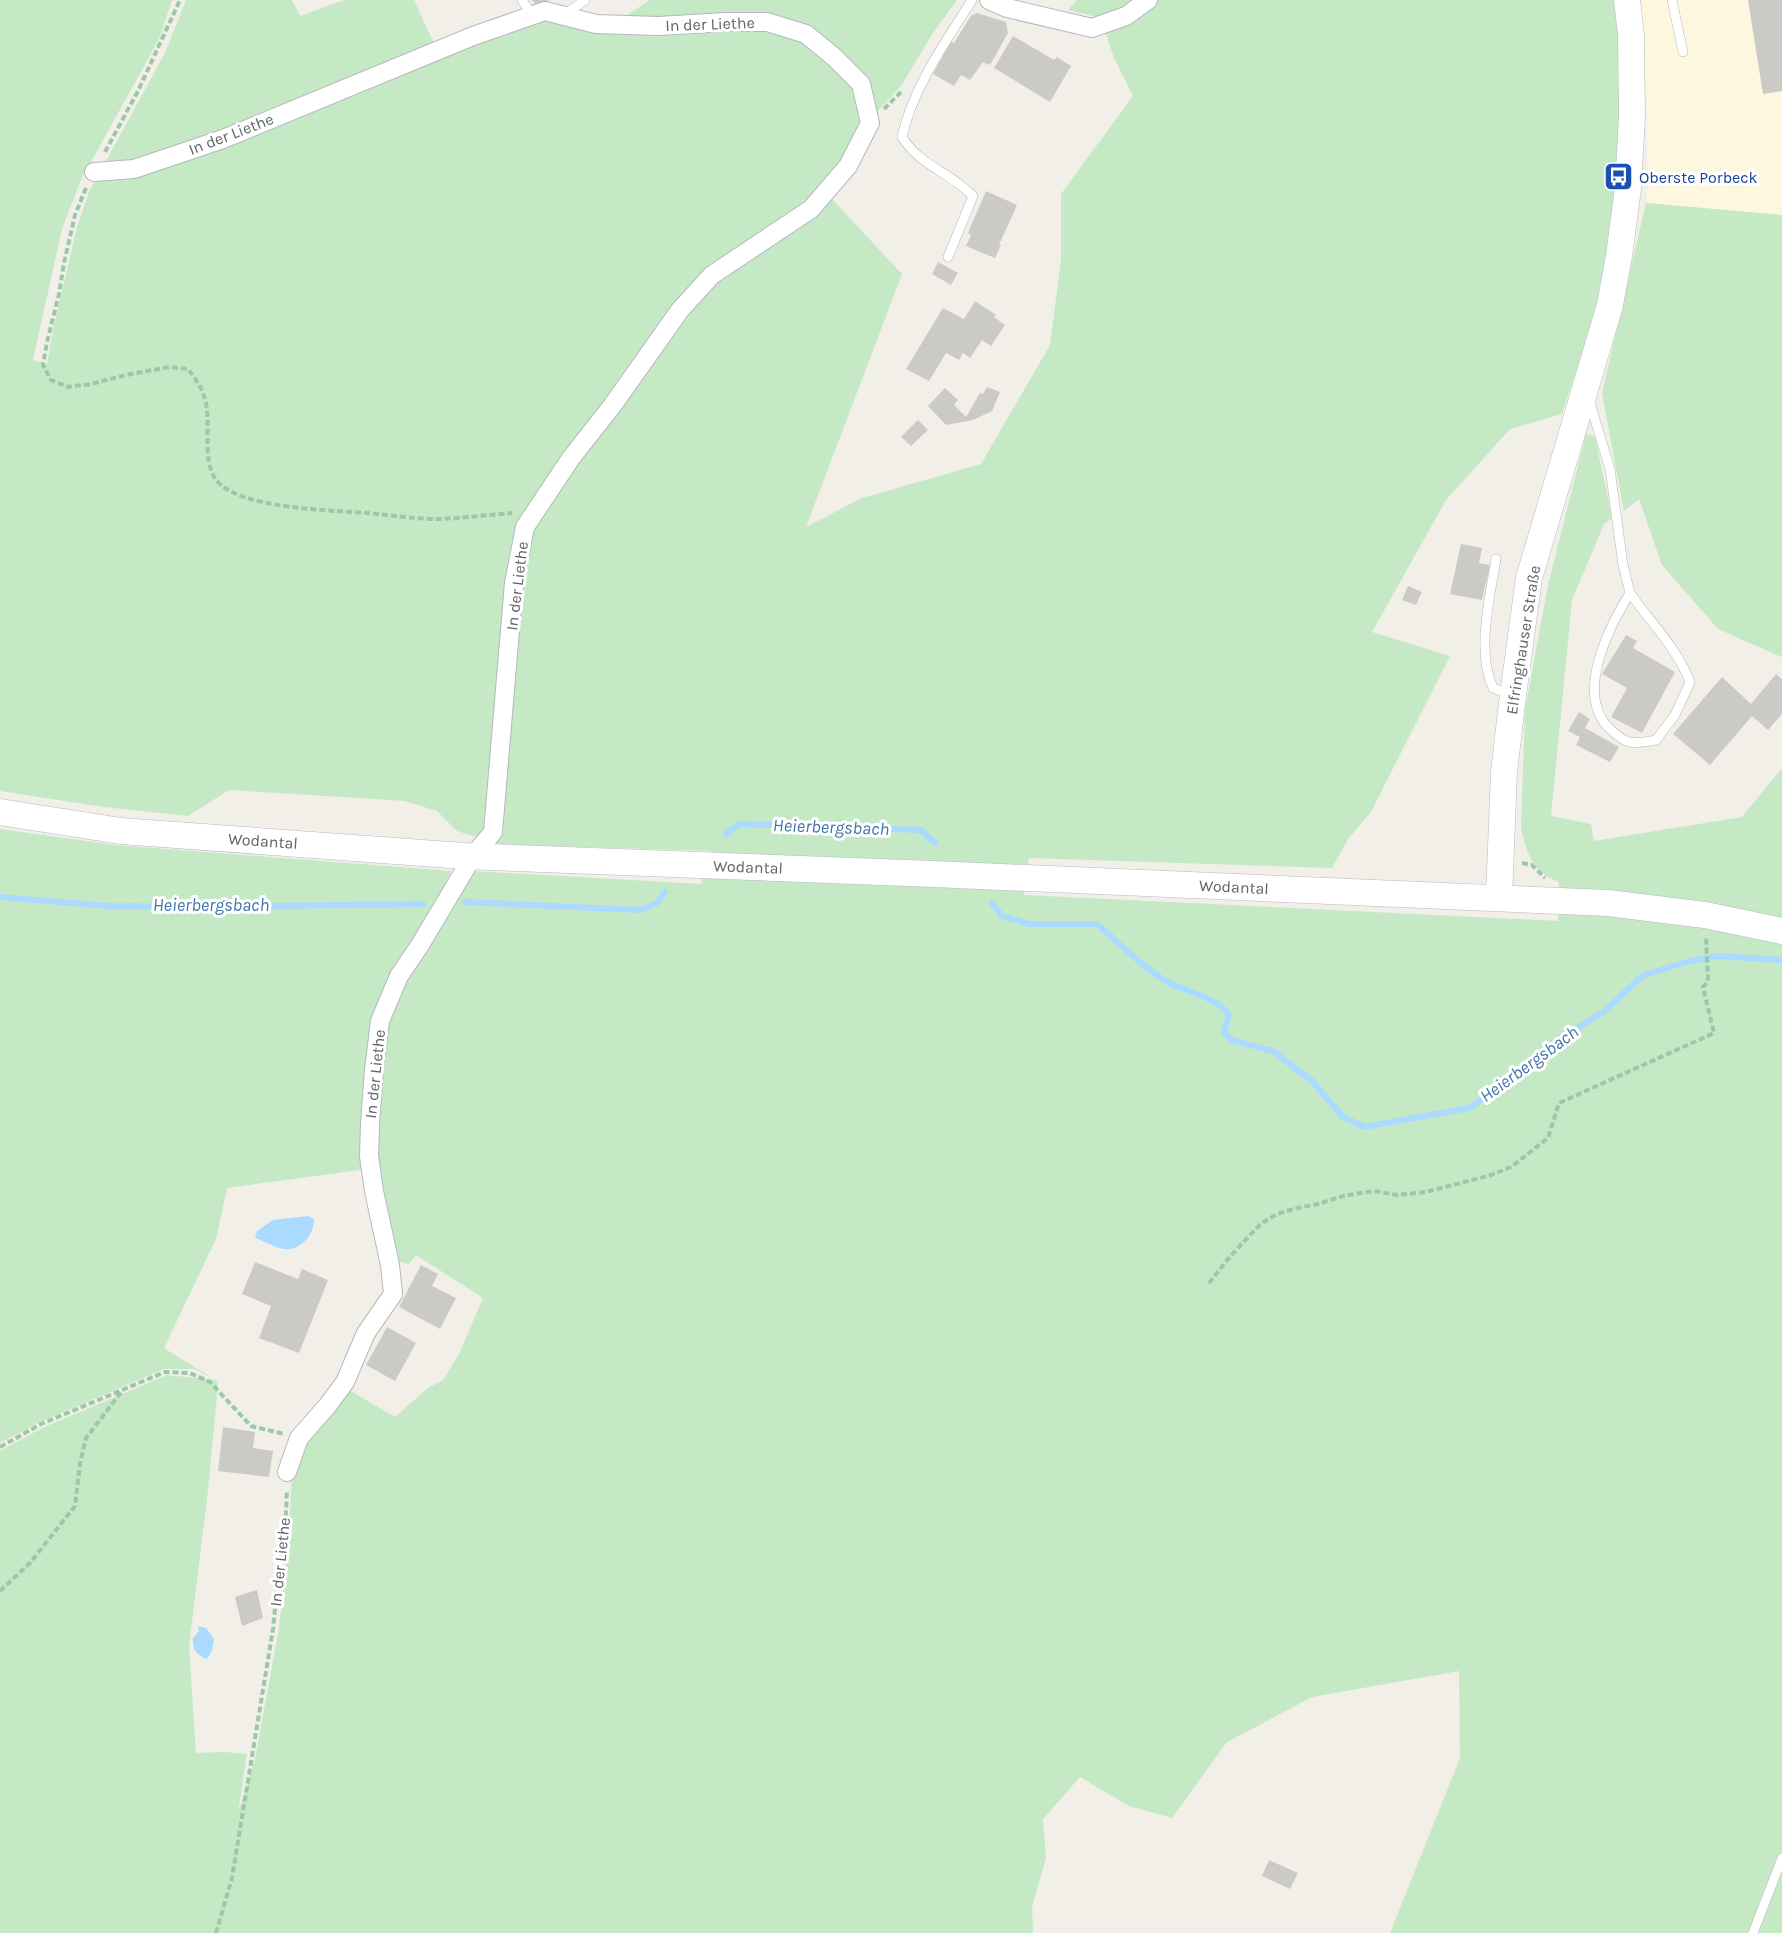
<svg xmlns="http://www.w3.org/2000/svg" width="1782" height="1933" font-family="Karla,sans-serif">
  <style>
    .commercial { fill: #fef7e0 }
    .green { fill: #c5e8c5 }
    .water { fill: #aadaff }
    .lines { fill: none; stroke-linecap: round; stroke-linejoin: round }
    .stream { stroke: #aadaff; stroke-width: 6 }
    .building { fill: #cccac5 }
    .lane-casing { stroke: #b5b8bc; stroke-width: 10 }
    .street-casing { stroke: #b5b8bc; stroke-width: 20 }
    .secondary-casing { stroke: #b6babf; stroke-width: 27 }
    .path { stroke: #9cc7a9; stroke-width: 4; stroke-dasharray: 6 3; stroke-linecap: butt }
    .lane { stroke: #fff; stroke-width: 9 }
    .street { stroke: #fff; stroke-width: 18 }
    .secondary { stroke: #fff; stroke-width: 26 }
    .labels { text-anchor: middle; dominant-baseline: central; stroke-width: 6; stroke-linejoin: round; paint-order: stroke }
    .street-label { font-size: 16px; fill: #5f6368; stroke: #fff }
    .transit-label { font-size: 16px; fill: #164399; stroke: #fff; text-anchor: start }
    .water-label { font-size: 18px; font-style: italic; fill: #4174aa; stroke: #fff }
  </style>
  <rect width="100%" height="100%" fill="#f1efe8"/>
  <!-- commercial -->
  <path class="commercial" d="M1638,0H1782V215L1646,203L1648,186L1646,85Z"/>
  <!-- green -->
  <path class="green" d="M0,0H172L160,37L80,182L62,229L33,360L47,364L53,330L77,227L89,192L165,53L186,0H292L300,16L344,0H414L436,48L546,17L767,28L802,37L855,88L863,128L846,164L811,203L742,247L536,500L484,836H473L457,831L437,811L405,801L229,790L188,816L104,807L0,791Z
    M650,0H957L931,36L901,86L873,116L811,30L621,19Z
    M1077,0H1615L1621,61L1619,145L1613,222L1597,307L1562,414L1510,429L1446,500L1372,632L1450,656L1371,812L1348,839L1332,868L1029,858L1024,895L1558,921L1559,882C1534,874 1525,851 1521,827L1525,710L1548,585L1586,434L1595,437L1612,518L1604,524L1572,600L1551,816L1591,824L1594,841L1742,817L1782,768V1933H1390L1460,1758L1459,1671L1312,1697L1227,1742L1172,1818L1129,1806L1080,1777L1043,1819L1046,1858L1032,1907L1033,1933H0V1451L42,1428L167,1375L215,1380L195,1369H164L40,1422L0,1443V829L115,845L451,871L431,918L393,977L375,1023L366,1124L367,1169L227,1188L216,1239L164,1348L217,1381L218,1385L208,1490L189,1647L196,1753L225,1752L247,1754L238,1813L255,1759L279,1628L289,1531L292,1473L304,1440L347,1389L395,1417L428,1388L443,1380L459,1354L483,1298L416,1255L409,1264L397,1261L382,1197L374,1137L387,1020L400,981L448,913L472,871L701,884L711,851L493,844L498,829L512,700L521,566L531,529L542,506L575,459L617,407L686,312L715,278L814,211L831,198L902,274L806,527L862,498L981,464L1050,345L1061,260V194L1133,96L1114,58L1101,18L1068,10Z
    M1646,203L1782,215V657L1718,629L1662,565L1639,499L1624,511L1602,393Z"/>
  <!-- water -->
  <path class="water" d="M308,1216L314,1219C314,1227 311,1235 305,1241C287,1258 273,1244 255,1238L257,1231L273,1220Z
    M198,1626L206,1628L214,1639L212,1651L207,1659C196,1655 192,1649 193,1638L199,1631Z"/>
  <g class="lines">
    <!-- stream -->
    <path class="stream" d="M726,834L739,824L921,830L935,843
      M0,897L107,906L200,907L423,904
      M465,902L641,910L657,903L665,892
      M992,903L1002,916L1029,924H1097C1118,942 1137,962 1161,978C1182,992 1213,994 1229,1015L1224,1032L1231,1040L1273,1051L1312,1081L1343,1117L1365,1127L1469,1108L1520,1074L1546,1047L1605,1011L1642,976L1683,963L1717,956L1782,960"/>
  </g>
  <!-- building -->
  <path class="building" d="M532,0H549L538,8Z
    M1748,0H1782V91L1763,94Z
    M977,13L1006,22L1008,33L990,65L983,62L970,80L961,75L954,86L933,74L951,41L954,43L971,16Z
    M1013,36L1054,60L1057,57L1071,66L1050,102L994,68Z
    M986,191L1017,205L999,245H1001L995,258L966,246L971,235L968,233Z
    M938,262L958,273L951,285L932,274Z
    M975,301L996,315L994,317L1005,325L991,346L982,340L970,358L963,353L959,360L946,353L929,381L906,369L943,308L964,319Z
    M987,387L1000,392L992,411L973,420L946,425L928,406L945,388L958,400L954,405L966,417L980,393L983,394Z
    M918,420L928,430L911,446L901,437Z
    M1461,544L1482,548L1479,563L1490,565L1482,600L1450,594Z
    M1408,586L1422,592L1416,605L1402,600Z
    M1626,635L1637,641L1633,648L1675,672L1642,733L1611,717L1627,688L1602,674Z
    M1776,674L1782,679V714L1768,730L1752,716L1710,765L1673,734L1722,677L1751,704Z
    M1579,712L1590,719L1585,728L1619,747L1610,762L1576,745L1580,737L1568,731Z
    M255,1262L298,1279L302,1269L328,1280L299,1353L259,1338L271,1306L242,1294Z
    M421,1265L438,1274L432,1286L456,1298L440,1329L399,1307Z
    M387,1327L416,1343L395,1381L366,1365Z
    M223,1427L255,1432L253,1448L273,1451L269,1477L218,1471Z
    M257,1590L263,1618L242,1626L235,1597Z
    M1269,1860L1298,1873L1290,1889L1262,1876Z"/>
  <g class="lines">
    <defs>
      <path id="lane" d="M522,0L532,15
        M1672,0L1683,52
        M564,15L585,0
        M948,257L973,196C950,172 920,166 902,137C913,87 945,43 972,0
        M1589,400L1610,469L1623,565L1630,593C1609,627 1574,695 1610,729C1628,746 1633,744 1656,740L1675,715L1690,682C1677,648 1651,623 1630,593
        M1496,559C1490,597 1476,652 1493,688L1511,695
        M1753,1933L1782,1858"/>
      <path id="street" d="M989,0L1007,8L1092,28L1126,16L1148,0
        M94,172L134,169L223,139L473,36L545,11L596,24L658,26L726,22H767L806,34L834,57L861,84L870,123L848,166L811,209L712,275L680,310L612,406L571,458L525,527L514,583L493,832L473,856L420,945L399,976L380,1021L374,1070L370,1124L369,1156L374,1191L390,1265L393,1294L366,1333L345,1382L328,1405L299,1438L287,1472"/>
      <path id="secondary" d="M0,812L121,831L464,856L933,874L1608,903L1705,915L1782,931
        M1499,897L1504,772L1513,695L1529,578L1610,305L1619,256L1628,188L1632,116L1631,34L1627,0"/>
    </defs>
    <!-- lane casing -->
    <use href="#lane" class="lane-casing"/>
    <!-- street casing -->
    <use href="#street" class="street-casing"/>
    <!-- secondary casing -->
    <use href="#secondary" class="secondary-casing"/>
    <!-- path -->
    <path class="path" d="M884,109L902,91
      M105,152L138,91L180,0
      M86,188L75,215L64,263L59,294L47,342L43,365L51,380L68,387L91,384L126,375L169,367L188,369C194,377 201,386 204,396C213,421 200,460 217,481C241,509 330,510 366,513C390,515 415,519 439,519C463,518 487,515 512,513
      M1522,863L1532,865L1545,878
      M1209,1283L1228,1259L1249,1236L1262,1223L1277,1214L1297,1208L1318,1204L1343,1196L1374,1191L1397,1195L1426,1192L1491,1175L1511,1167L1548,1138L1559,1103L1714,1033L1703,987L1708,981L1706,936
      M0,1447L41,1424L165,1372L190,1373L210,1382L251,1426L284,1434
      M0,1591L30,1563L75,1506L80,1464L86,1438L122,1391
      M216,1933L232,1878L273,1629L279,1568L285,1534L287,1490"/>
    <!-- lane -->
    <use href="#lane" class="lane"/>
    <!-- street -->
    <use href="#street" class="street"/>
    <!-- secondary -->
    <use href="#secondary" class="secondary"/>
  </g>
  <!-- icons -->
  <defs>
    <symbol id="bus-square" viewBox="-11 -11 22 22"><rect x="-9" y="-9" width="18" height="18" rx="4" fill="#1a4fb4" stroke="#fff"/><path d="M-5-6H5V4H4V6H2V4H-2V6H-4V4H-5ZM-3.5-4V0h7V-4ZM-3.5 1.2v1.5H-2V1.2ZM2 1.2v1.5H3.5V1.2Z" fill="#fff"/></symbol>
  </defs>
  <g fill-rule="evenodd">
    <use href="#bus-square" x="1602" y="160" width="33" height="33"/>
  </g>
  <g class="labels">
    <!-- street labels -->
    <g class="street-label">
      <text transform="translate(710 24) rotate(-2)">In der Liethe</text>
      <text transform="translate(231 134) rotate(-21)">In der Liethe</text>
      <text transform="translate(517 586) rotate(-83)">In der Liethe</text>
      <text transform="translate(1523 640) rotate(-81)">Elfringhauser Straße</text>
      <text transform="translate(263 841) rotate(4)">Wodantal</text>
      <text transform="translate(748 867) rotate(2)">Wodantal</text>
      <text transform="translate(1234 887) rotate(3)">Wodantal</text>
      <text transform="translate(375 1074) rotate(-84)">In der Liethe</text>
      <text transform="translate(280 1562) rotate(-84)">In der Liethe</text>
    </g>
    <!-- transit labels -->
    <g class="transit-label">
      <text x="1639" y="177">Oberste Porbeck</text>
    </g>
    <!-- water labels -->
    <g class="water-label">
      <text transform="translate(831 827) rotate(2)">Heierbergsbach</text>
      <text x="211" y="905">Heierbergsbach</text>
      <text transform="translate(1529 1064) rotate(-36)">Heierbergsbach</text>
    </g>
  </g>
</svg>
